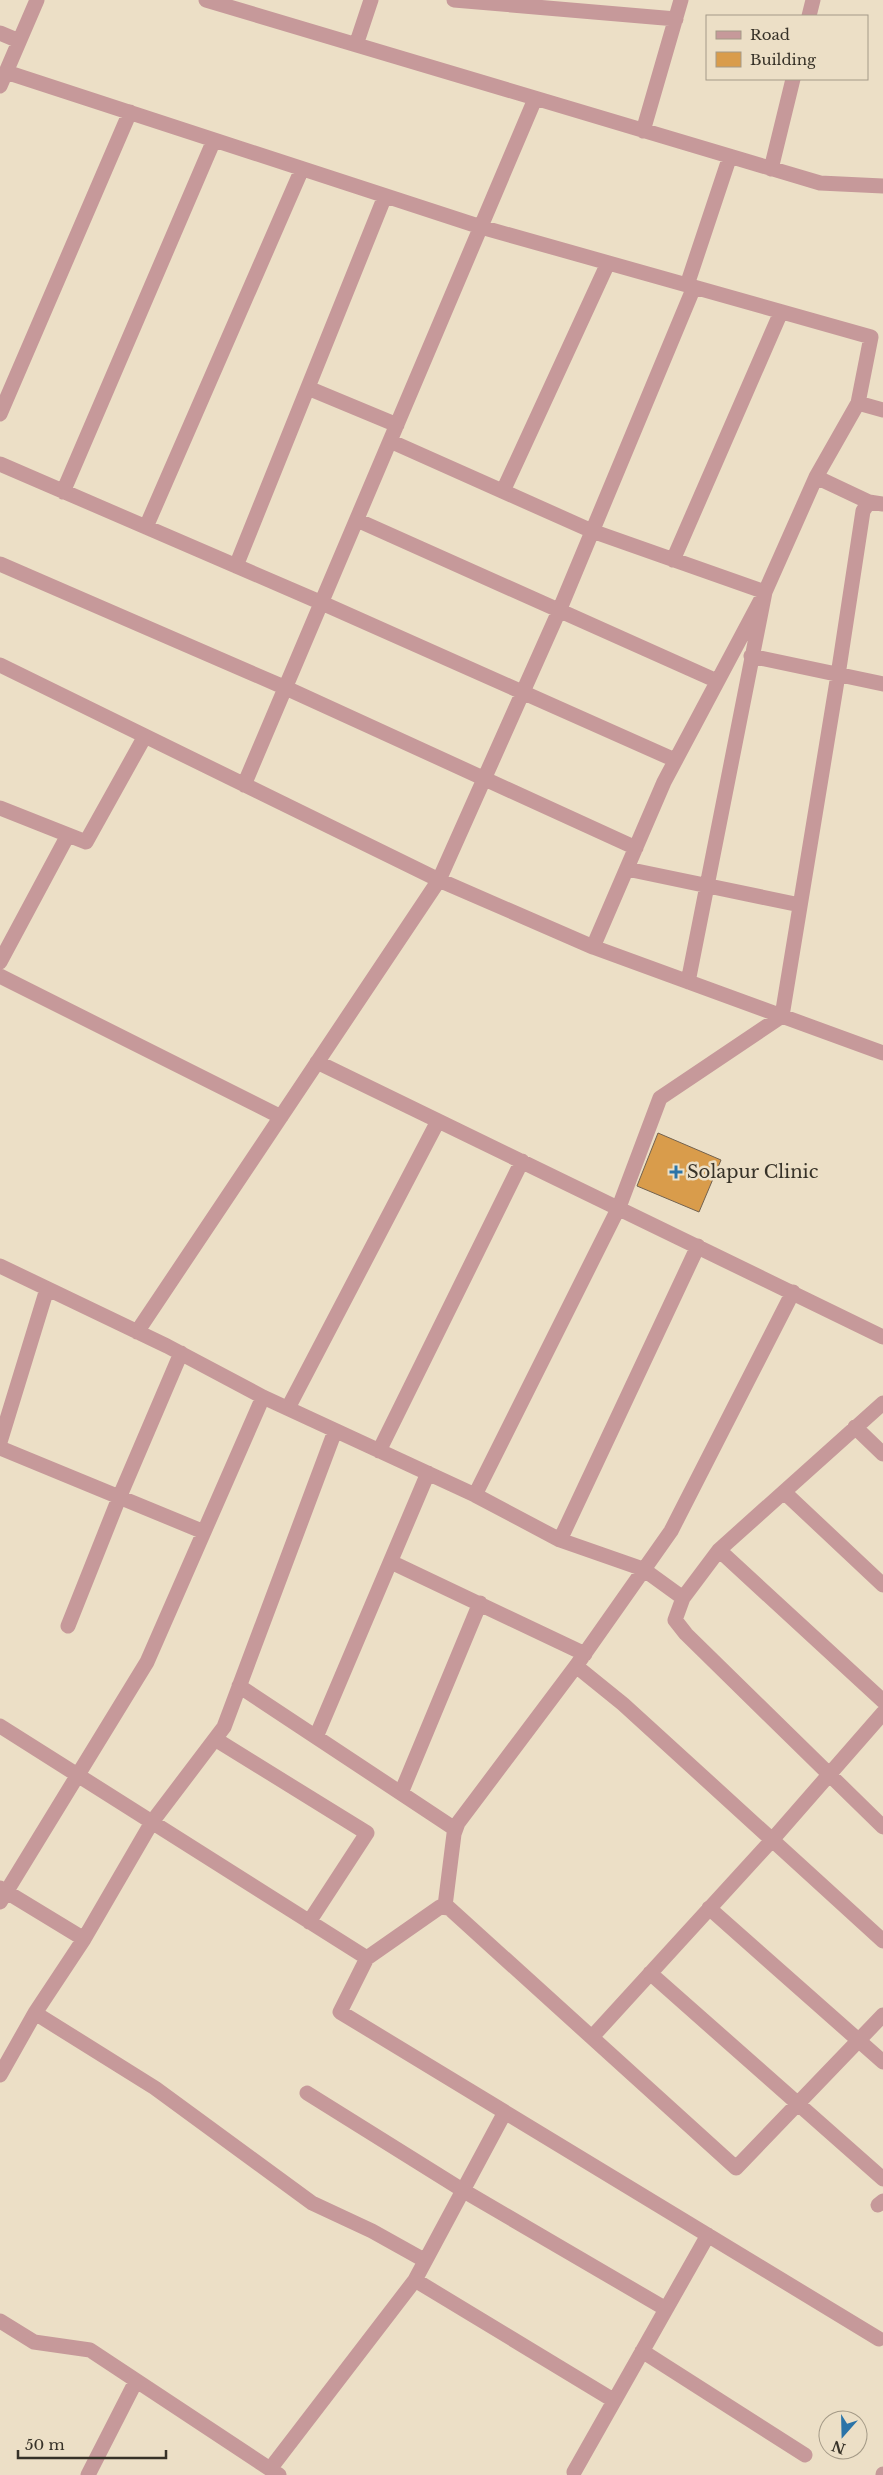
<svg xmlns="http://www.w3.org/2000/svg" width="883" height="2475" font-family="'Libre Baskerville',serif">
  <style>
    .building { fill: #d99c4b; stroke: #73624f }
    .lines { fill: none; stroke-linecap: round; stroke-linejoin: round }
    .minor { stroke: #c6999a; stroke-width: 15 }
    .poi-dot { fill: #2b74a8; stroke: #ecdfc6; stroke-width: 2 }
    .labels { text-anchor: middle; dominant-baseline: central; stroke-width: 5; stroke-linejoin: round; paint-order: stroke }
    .poi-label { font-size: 18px; fill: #373228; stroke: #ecdfc6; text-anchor: start }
  </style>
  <rect width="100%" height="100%" fill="#ecdfc6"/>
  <!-- building -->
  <path class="building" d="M658,1133L721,1160L699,1212L637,1186Z"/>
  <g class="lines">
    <!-- minor -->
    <path class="minor" d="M206,0L820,183L883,186
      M454,0L676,19
      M809,16L813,0
      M0,33L19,41
      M356,45L371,0
      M6,72L481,227L871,337L858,403L883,410
      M0,86L37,0
      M643,131L681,0
      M771,169L793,79
      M687,285L730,156
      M308,388L397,425
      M0,414L130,112
      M390,441L592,531L765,592L664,782L593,947
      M0,464L322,603L675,760
      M816,477L869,502
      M503,491L608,263
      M63,492L214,140
      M357,520L717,681
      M146,527L302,169
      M673,560L781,312
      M0,564L286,688L636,848
      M236,566L385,196
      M751,656L883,684
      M0,665L439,880L593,947L883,1053
      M244,785L535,99
      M0,808L86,842L145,736
      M627,869L800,905
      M0,962L68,835
      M0,976L281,1117
      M688,982L765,592L816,477L858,403
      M317,1062L883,1337
      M0,1266L167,1346L263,1397L475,1495L560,1540L643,1569L683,1598
      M137,1332L439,880L559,611L694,287
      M883,1403L719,1550L683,1598L675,1620L686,1634L883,1827
      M288,1408L438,1121
      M855,1427L883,1454
      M0,1442L47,1289
      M0,1448L204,1532
      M379,1451L522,1161
      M784,1492L883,1585
      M475,1495L619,1207L660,1098L782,1016L838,675L863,511L869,502L883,504
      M560,1540L698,1246
      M719,1550L883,1701
      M391,1562L585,1654
      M68,1626L119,1498L181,1353
      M576,1666L623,1704L883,1941
      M239,1686L455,1829
      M0,1726L367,1958
      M316,1737L428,1473
      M215,1739L367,1833L309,1922
      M401,1793L480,1603
      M0,1888L84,1939
      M0,1902L147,1662L263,1397
      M445,1906L454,1834L458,1823L576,1666L671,1531L793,1292
      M709,1908L883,2062
      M650,1973L883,2179
      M35,2013L155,2088L312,2203L372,2231L424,2260
      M592,2037L772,1840L883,1713
      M0,2075L35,2013L84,1939L152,1822L224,1727L335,1431
      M307,2093L464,2191L666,2309
      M505,2112L415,2280L613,2400
      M878,2205L883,2201
      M0,2321L34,2342L90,2350L279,2475
      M879,2339L340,2012L367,1958L440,1907L449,1908L736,2168L883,2015
      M642,2351L805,2455
      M270,2469L415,2280
      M574,2472L708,2235
      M88,2475L136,2381
      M883,2475V2474"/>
  </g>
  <!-- markers -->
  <path class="poi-dot" d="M673.5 1164.5h5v5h5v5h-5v5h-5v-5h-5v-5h5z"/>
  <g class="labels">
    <!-- poi labels -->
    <g class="poi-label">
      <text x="687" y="1172">Solapur Clinic</text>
    </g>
  </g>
  <!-- legend -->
  <rect x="706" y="15" width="162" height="65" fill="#ecdfc6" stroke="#a49a87"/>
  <rect x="716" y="31" width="25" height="8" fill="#c6999a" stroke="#a49a87"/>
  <text x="750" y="40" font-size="15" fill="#373228">Road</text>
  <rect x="716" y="52" width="25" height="15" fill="#d99c4b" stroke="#a49a87"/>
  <text x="750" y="65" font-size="15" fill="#373228">Building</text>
  <!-- north arrow -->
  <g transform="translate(843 2435) rotate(200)"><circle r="24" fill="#ecdfc6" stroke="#a49a87"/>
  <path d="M0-4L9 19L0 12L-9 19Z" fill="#2b74a8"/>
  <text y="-8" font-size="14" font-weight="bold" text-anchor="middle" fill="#373228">N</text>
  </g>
  <!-- scale -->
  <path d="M18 2450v8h148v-8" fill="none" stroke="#373228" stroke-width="2.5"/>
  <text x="25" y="2450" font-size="15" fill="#373228" stroke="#ecdfc6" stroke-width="4" paint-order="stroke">50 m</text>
</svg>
